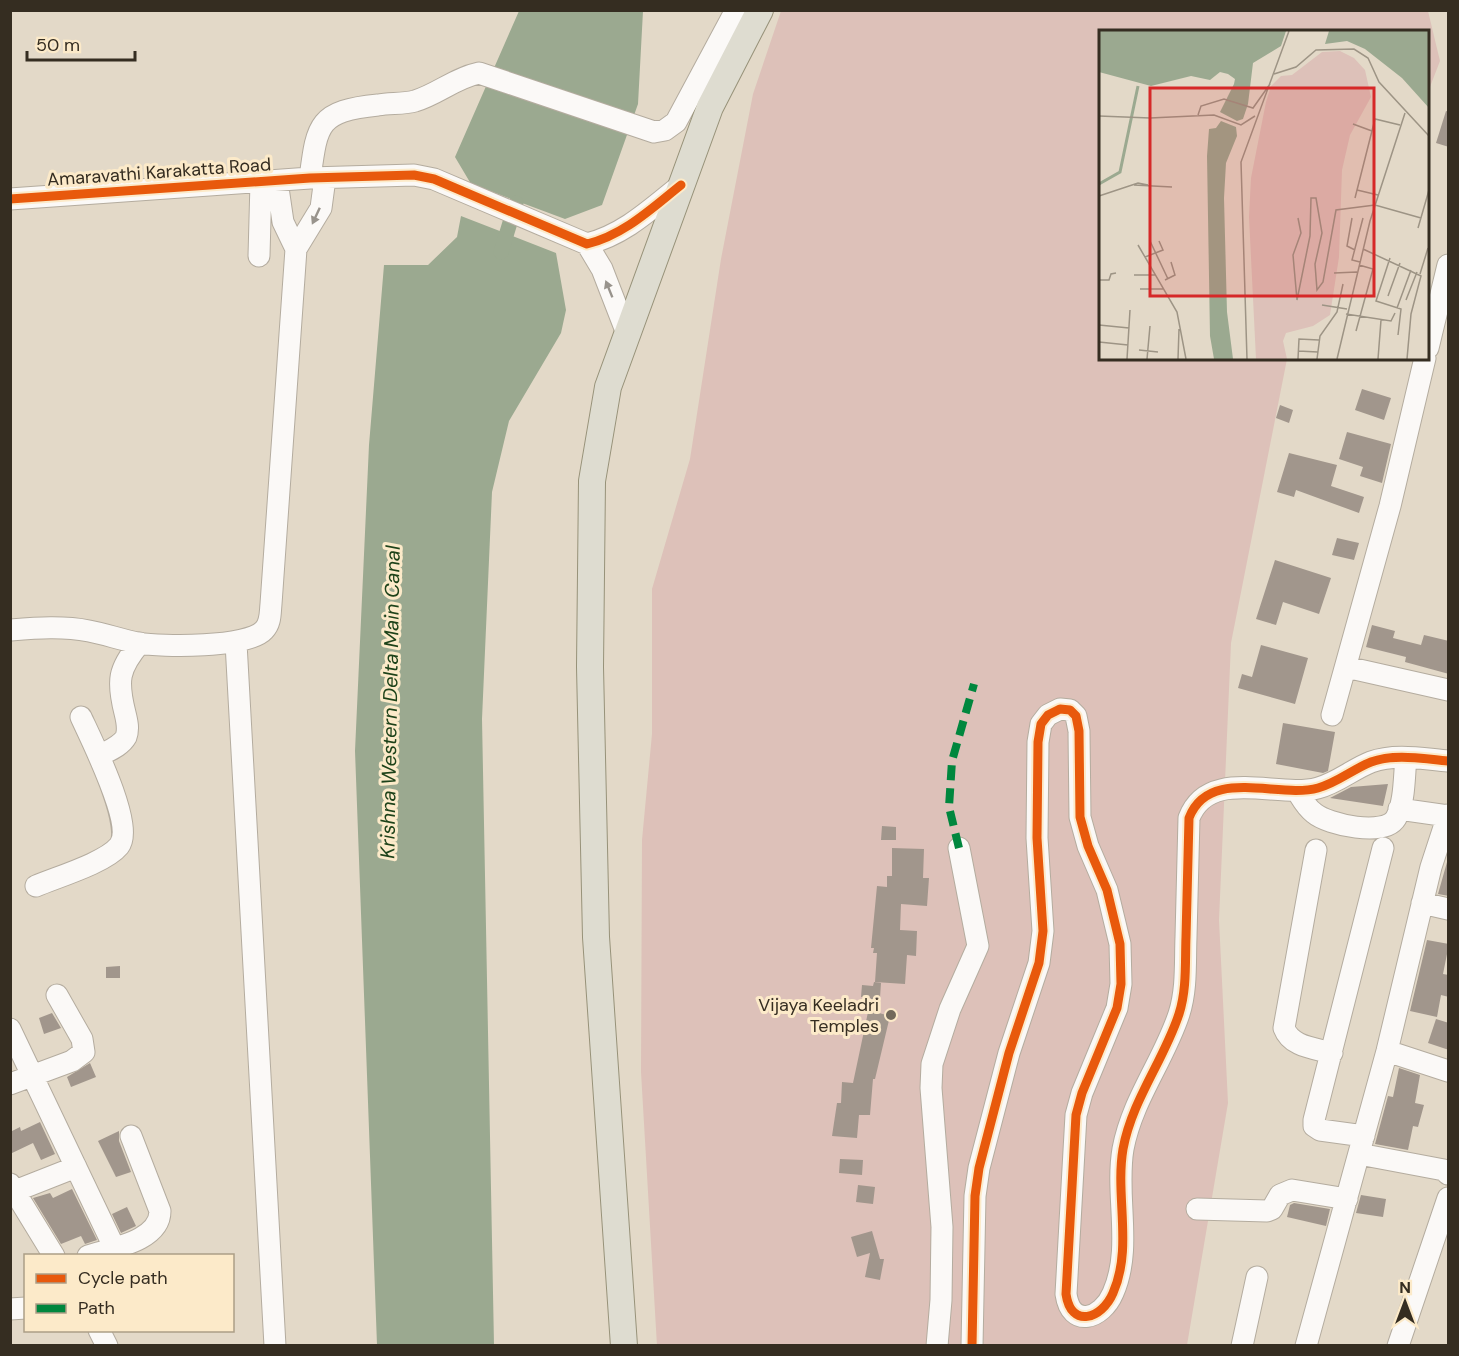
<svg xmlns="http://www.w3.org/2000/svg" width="1459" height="1356" font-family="'DM Sans',sans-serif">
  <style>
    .green { fill: #ddc1b9 }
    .water { fill: #9ba990 }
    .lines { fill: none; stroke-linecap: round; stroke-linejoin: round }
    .canal { stroke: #9ba990; stroke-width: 15 }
    .building { fill: #a1968c }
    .minor-casing { stroke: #b4ac9f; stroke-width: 23 }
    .major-casing { stroke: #979279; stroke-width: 28 }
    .minor { stroke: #fbf9f7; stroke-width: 21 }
    .major { stroke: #dedcd0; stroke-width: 26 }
    .quiet { stroke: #00873e; stroke-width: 8; stroke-dasharray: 15 8; stroke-linecap: butt }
    .cycleway-casing { stroke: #fceac9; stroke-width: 13 }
    .cycleway { stroke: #e8590c; stroke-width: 9 }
    .oneway { fill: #98938c }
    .poi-dot { fill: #72695b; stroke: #fceac9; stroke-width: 2 }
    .labels { text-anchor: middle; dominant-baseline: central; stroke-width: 6; stroke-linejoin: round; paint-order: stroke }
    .street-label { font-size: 18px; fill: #352d21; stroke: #fceac9 }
    .poi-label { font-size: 18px; fill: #352d21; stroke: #fceac9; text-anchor: end }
    .water-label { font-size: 20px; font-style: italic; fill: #1d4219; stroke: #fceac9 }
    .inset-river { fill: none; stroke: #9ba990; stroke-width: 3 }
    .inset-road { fill: none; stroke: #9d9485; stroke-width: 1.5 }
    .view { fill: #d62828; fill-opacity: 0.15; stroke: #d62828; stroke-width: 3 }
    .inset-edge { fill: none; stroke: #352d21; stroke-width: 3 }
  </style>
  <rect width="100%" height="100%" fill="#e3d9c8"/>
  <!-- green -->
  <path class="green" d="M781,11H1428L1440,61L1428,92V32H1100V358L1287,359L1231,643L1219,920L1228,1103L1187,1345L657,1346L641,1072L642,840L652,734V589L690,459L721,259L753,94Z"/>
  <!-- water -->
  <path class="water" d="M519,11H643L638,104L602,205L565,219L471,184L455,157Z
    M461,216L556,253L566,310L561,333L509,421L492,492L482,719L494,1345H377L355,751L369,445L384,265H428L457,237Z"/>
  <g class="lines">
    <!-- canal -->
    <path class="canal" d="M501,252L516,203"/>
  </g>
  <!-- building -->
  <path class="building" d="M1446,111L1449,112V147L1436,143Z
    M1362,389L1391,398L1384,420L1355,410Z
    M1280,405L1293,410L1289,423L1276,418Z
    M1347,432L1391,444L1382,483L1360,476L1363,467L1339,459Z
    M1289,453L1337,465L1331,486L1364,497L1359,513L1296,490L1294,497L1277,492Z
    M1337,538L1359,543L1354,560L1332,555Z
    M1275,560L1331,578L1319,614L1283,602L1276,625L1256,619Z
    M1372,625L1395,631L1393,638L1421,645L1424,635L1449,641V674L1405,662L1406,657L1366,647Z
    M1261,645L1308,658L1295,704L1238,688L1242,674L1252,677Z
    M1283,723L1335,732L1328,771L1323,773L1276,764Z
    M1388,784L1383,806L1330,798L1351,787Z
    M882,826L896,827V840H881Z
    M892,848L924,849L923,878H929L927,906L901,904L900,930L917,931L916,956L907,955L905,984L875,982L877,953H873L874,948H871L877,886L887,887V876H892Z
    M1449,855V896L1438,894Z
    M1427,940L1449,944L1443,974L1449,975V997L1441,995L1437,1017L1410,1011Z
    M120,966V978H106V967Z
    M874,982L881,983L879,1013L890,1016L875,1079H873L870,1115H859L857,1138L832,1136L837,1103H841L842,1082L853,1083L871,998L861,997L862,985L873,986Z
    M52,1013L61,1028L44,1034L39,1018Z
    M1436,1019L1449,1023V1050L1428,1043Z
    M90,1063L96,1077L71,1087L67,1077Z
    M1399,1068L1420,1075L1415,1103L1424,1105L1418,1127L1413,1126L1408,1150L1375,1144L1388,1096L1393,1097Z
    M40,1122L55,1154L41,1160L33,1143L10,1154V1132L20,1127L21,1131Z
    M119,1131V1141L131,1172L116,1177L98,1141Z
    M840,1159L863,1160L862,1175L839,1173Z
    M858,1185L875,1187L873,1204L856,1202Z
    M72,1189L97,1240L85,1244L81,1236L61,1244L33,1198L50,1193L53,1198Z
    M1361,1195L1386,1199L1383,1217L1356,1213Z
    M1294,1203L1330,1209L1326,1226L1287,1217L1290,1205Z
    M127,1207L136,1226L121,1233L112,1214Z
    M872,1231L880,1259H884L880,1280L865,1277L870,1253L857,1257L851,1237Z"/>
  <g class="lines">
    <defs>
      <path id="minor" d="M310,178C317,124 318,111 378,105C390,103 404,104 415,101C438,94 455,78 479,73L654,132L665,130L676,122L736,10
        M10,199L310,178L414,175L434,179L587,244C624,235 652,208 681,185
        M587,244L602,269L628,336
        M296,249L321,208L325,178
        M259,256L261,182
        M1428,348L1448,265
        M10,630C37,628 63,626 89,631C105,634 122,640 138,643C162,647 248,648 264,630C271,623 270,613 271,604L296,249L283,222L277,181
        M236,643L275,1346
        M1346,667L1448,690
        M1332,715L1390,506L1425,358
        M99,756C108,751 121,746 126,737C129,729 127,721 125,713C117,681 118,669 140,643
        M1297,791C1302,799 1306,807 1314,813C1328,825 1385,837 1396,818C1405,802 1404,776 1406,758
        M1399,809L1448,816
        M1316,850L1284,1028C1291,1047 1314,1048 1332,1053
        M36,886C57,877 105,863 119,846C135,826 91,739 81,717
        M1422,903L1448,909
        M10,1029L114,1247
        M1387,1051L1448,1071
        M10,1084L72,1061L84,1052L82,1039L57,995
        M1364,1136L1320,1130L1314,1126V1120L1383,848
        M1359,1154L1444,1170L1448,1174
        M10,1184L54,1256
        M15,1191L76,1167
        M1197,1209L1267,1211L1272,1209L1280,1195L1292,1190L1347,1199
        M88,1256C112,1248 160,1241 160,1211L131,1136
        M10,1309L26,1308
        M99,1330L107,1346
        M937,1346L941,1300L942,1227L931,1088L932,1064L950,1009L978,946L959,848
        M972,1346L975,1196L979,1168L1009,1053L1039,963L1043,931L1037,838L1038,742L1041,724L1048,715L1060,709L1070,710L1076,716L1079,731L1080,817L1088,846L1107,890L1120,944L1121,984L1117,1008L1082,1093L1076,1115L1066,1294C1071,1329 1102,1319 1113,1293C1133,1248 1115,1196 1123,1149C1132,1100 1164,1060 1179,1014C1187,989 1185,962 1186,937C1187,897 1188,857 1189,818C1209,766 1278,799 1318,788C1337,783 1353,769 1371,762C1395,753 1424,759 1448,761
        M1242,1346L1257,1277
        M1306,1346L1387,1051L1431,867L1448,815
        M1398,1346L1448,1198"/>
      <path id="major" d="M624,1346L596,937L590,667L592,481L608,387L710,107L760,10"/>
    </defs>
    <!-- minor casing -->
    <use href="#minor" class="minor-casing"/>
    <!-- major casing -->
    <use href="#major" class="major-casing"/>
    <!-- minor -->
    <use href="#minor" class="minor"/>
    <!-- major -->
    <use href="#major" class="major"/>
    <!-- quiet -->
    <path class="quiet" d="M959,848L949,807L952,761L974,684"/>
    <defs>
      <path id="cycleway" d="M10,199L310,178L414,175L434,179L587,244C624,235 652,208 681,185
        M972,1346L975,1196L979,1168L1009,1053L1039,963L1043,931L1037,838L1038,742L1041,724L1048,715L1060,709L1070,710L1076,716L1079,731L1080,817L1088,846L1107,890L1120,944L1121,984L1117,1008L1082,1093L1076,1115L1066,1294C1071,1329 1102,1319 1113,1293C1133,1248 1115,1196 1123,1149C1132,1100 1164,1060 1179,1014C1187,989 1185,962 1186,937C1187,897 1188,857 1189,818C1209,766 1278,799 1318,788C1337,783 1353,769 1371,762C1395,753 1424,759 1448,761"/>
    </defs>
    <!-- cycleway casing -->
    <use href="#cycleway" class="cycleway-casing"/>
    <!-- cycleway -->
    <use href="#cycleway" class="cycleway"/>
  </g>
  <!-- one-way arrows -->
  <defs><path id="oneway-solid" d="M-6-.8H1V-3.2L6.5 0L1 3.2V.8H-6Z" transform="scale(1.5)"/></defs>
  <g class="oneway">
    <use href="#oneway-solid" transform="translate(316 216) rotate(115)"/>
    <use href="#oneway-solid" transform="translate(609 289) rotate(-112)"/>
  </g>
  <!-- markers -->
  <circle class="poi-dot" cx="891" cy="1015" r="6"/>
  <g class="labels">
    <!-- street labels -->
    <g class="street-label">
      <text transform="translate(159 172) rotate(-4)">Amaravathi Karakatta Road</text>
    </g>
    <!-- poi labels -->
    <g class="poi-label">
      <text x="879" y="1005">Vijaya Keeladri<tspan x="879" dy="21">Temples</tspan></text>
    </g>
    <!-- water labels -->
    <g class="water-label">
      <text transform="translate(390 702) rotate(-89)">Krishna Western Delta Main Canal</text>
    </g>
  </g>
  <!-- overview -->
  <g transform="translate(1099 30)">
    <rect width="330" height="330" fill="#e3d9c8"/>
    <path d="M241,21L255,28L266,40L272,67L251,105L243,140L240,227L231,285L214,296L187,303L184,311L188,329H157L150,187L152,148L167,72L172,56L182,46L193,45L223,22Z" fill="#ddc1b9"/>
    <path d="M0,1H187L182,16L154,33L149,74L144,89L138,91L121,82L135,54L136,49L129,44L121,42L111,50L92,46L52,56L0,42ZM230,1H330V78L303,48L266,19L248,11L226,14ZM122,91L137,97L138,106L127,133L125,168L128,282L134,329H115L111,306L108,126L110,99L117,98Z" fill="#9ba990"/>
    <path class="inset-river" d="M0,154L21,142L39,56"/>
    <path class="inset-road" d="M175,44L197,37L217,20L255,19L269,28L280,52L330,106M99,85L102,76L125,69L154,78L171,54M0,86L51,88L115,85L142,95L156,86M254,94L273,101M35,155L73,157M258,160L279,165M0,166L39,153L49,155M256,168L276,89L301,95M199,188L202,203L194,225L198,270L211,206L212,168H217L223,203L216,234L218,260L224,252L237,180L276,175L322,188M253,188L248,216L256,220M319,198L330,160M51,211L69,249M39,215L78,282L87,329M264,219L322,246L312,284L308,329M46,227L64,220L60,211M291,228L277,271L302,279L299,305M261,232L253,230L264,188M235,243L258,242M321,244L329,218M35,245H56M0,250H10L12,244L17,243M66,250L76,245L72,232M41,259H65M289,266L301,233M307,270L318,242M223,275L248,279M298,278L312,240M247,284L292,291L296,283M0,295L30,298M257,301L274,239L260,235M0,312L29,315M40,320L59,322M199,321L219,322M28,329L31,280M48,329L51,296M79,329L80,299M148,329L142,132L190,1M199,329L200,309L220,310M218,329L221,306L238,282L244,254M238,329L271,191L306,83M279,329L282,290"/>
    <path class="view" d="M51,58H275V266H51Z"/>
    <rect width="330" height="330" class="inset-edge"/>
  </g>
  <!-- border -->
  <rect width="1459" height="1356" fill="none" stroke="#352d21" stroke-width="24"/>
  <!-- legend -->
  <rect x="24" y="1254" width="210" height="78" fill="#fceac9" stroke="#ac9e86" stroke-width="1.5"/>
  <rect x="36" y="1274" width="30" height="9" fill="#e8590c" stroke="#ac9e86" stroke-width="1.5"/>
  <text x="78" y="1284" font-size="18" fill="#352d21">Cycle path</text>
  <rect x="36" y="1304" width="30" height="9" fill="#00873e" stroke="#ac9e86" stroke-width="1.5"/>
  <text x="78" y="1314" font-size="18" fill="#352d21">Path</text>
  <!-- north arrow -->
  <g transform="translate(1405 1302)" stroke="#fceac9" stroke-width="4.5" paint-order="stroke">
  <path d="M0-4.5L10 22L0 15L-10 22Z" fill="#352d21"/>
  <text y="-9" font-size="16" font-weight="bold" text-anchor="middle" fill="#352d21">N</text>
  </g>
  <!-- scale -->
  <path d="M27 51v9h108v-9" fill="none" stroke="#352d21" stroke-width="3"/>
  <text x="36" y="51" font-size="18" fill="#352d21" stroke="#fceac9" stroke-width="4.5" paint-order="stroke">50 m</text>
</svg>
